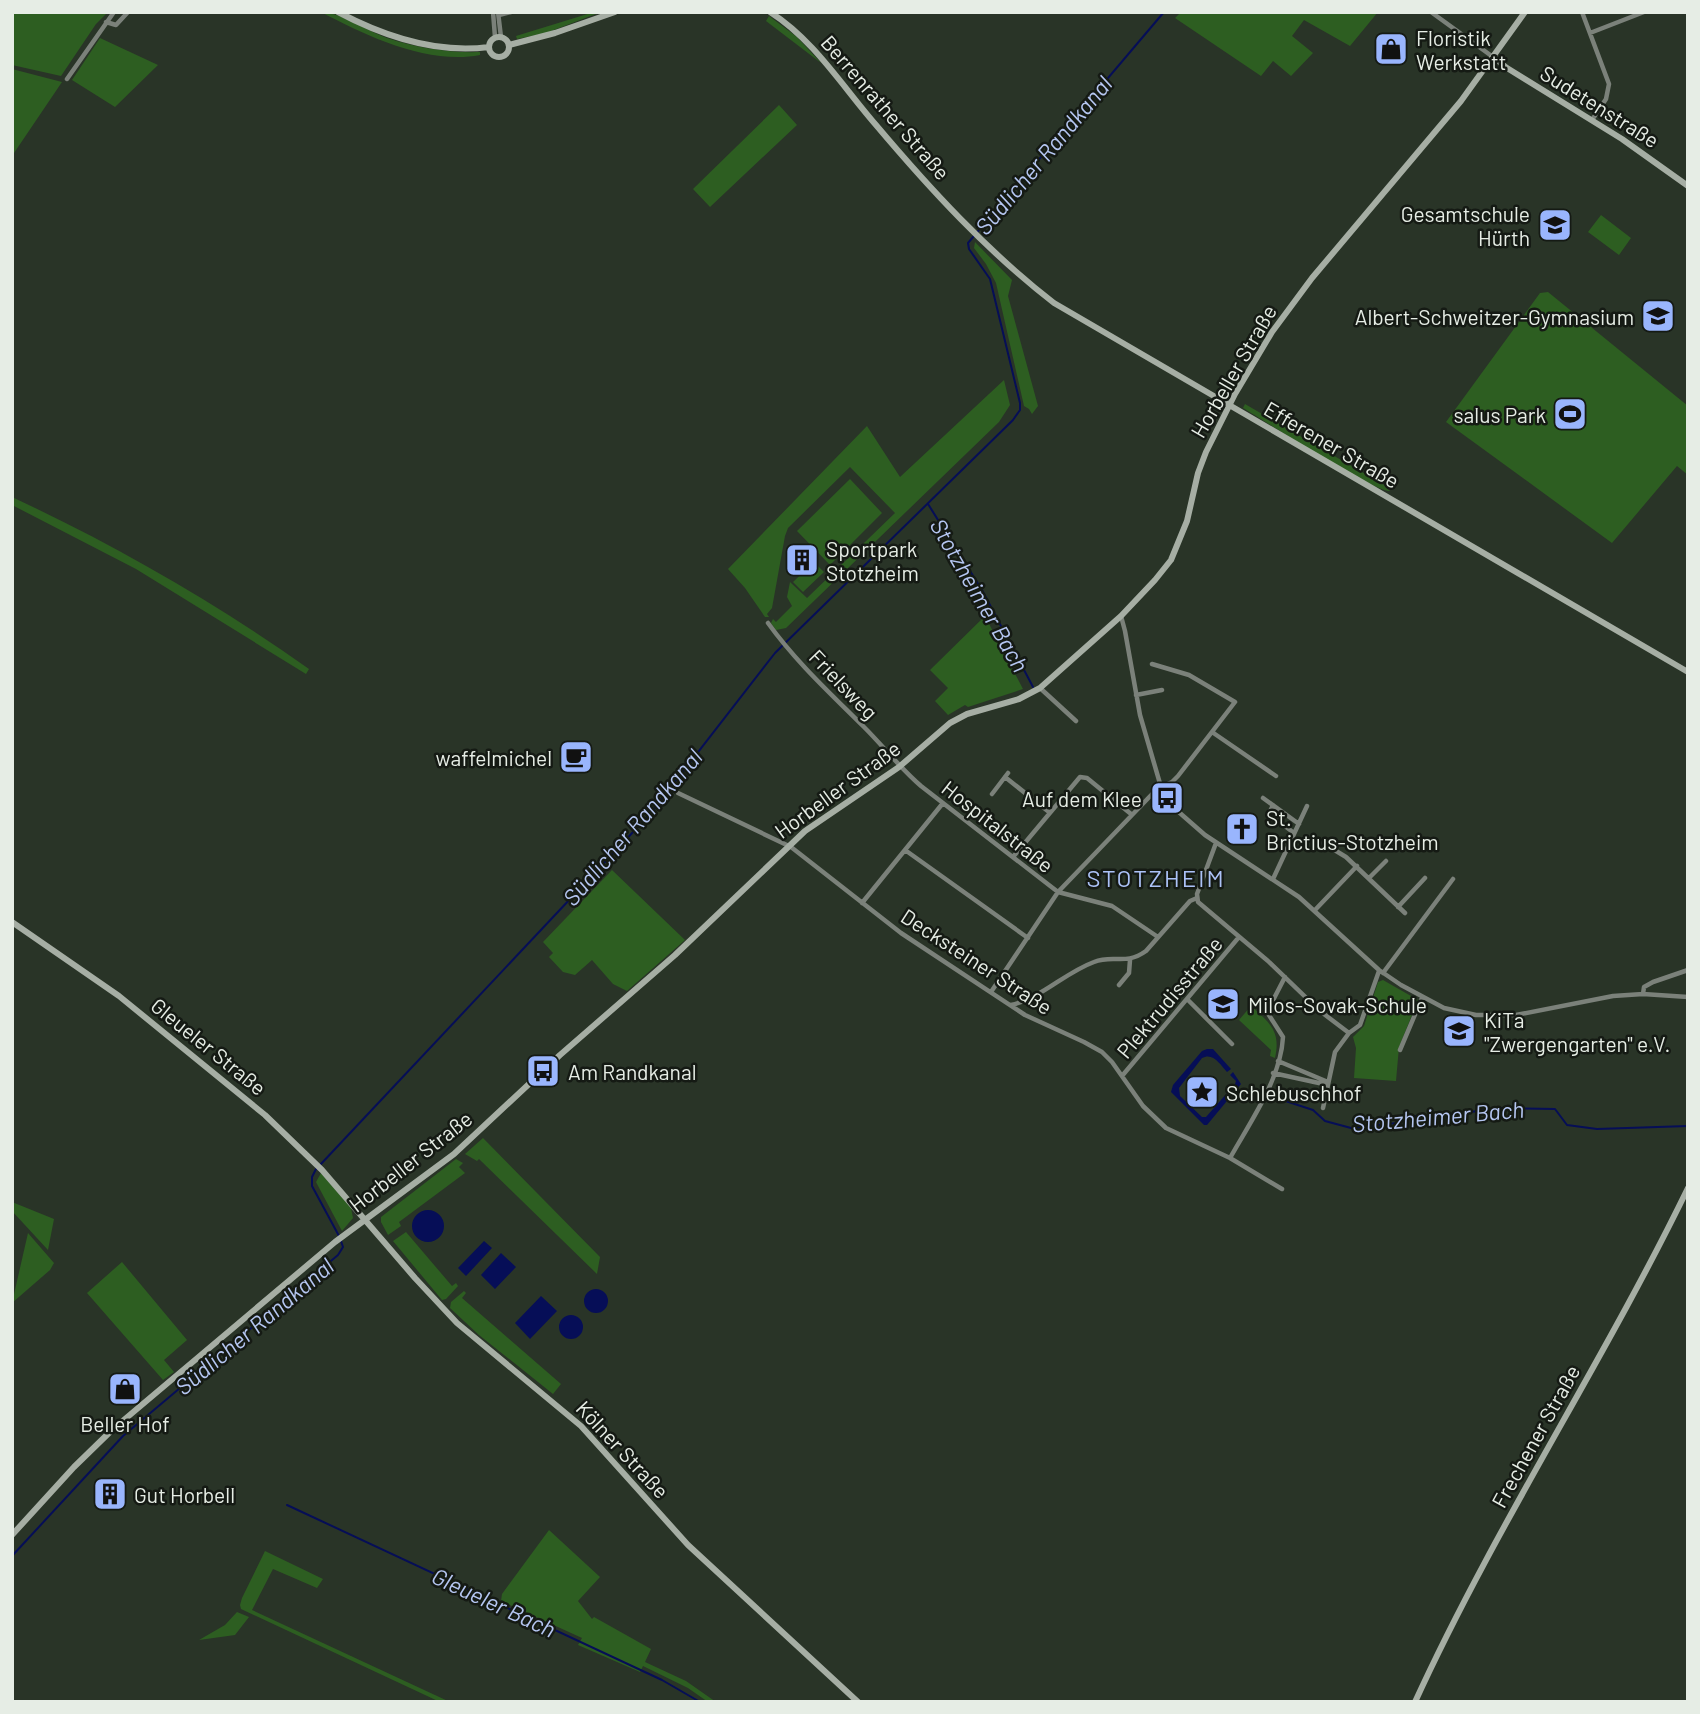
<svg xmlns="http://www.w3.org/2000/svg" width="1700" height="1714" font-family="Barlow,sans-serif">
  <style>
    .green { fill: #2d5e21 }
    .water { fill: #060e57 }
    .lines { fill: none; stroke-linecap: round; stroke-linejoin: round }
    .stream { stroke: #060e57; stroke-width: 2 }
    .street { stroke: #7b817a; stroke-width: 4.5 }
    .secondary { stroke: #a6aea4; stroke-width: 6 }
    .labels { text-anchor: middle; dominant-baseline: central; stroke-width: 5; stroke-linejoin: round; paint-order: stroke }
    .poi-label { font-size: 21px; fill: #e6ede5; stroke: #151a14; text-anchor: start }
    .street-label { font-size: 21px; fill: #e6ede5; stroke: #151a14 }
    .water-label { font-size: 23px; font-style: italic; fill: #b5c6f1; stroke: #151a14 }
    .quarter-label { font-size: 24px; letter-spacing: 2px; fill: #acc2f7; stroke: #151a14 }
  </style>
  <rect width="100%" height="100%" fill="#293427"/>
  <!-- green -->
  <path class="green" d="M12,12H108L96,24L61,76L12,65Z
    M321,12C340,12 367,31 387,38C417,48 449,53 480,52V55C428,65 366,36 321,12Z
    M594,12H601L546,33L517,39L516,36Z
    M1181,12H1378L1350,46L1304,20L1292,36L1313,53L1291,76L1273,61L1261,76L1175,18Z
    M769,16L797,37L821,63L766,21Z
    M100,38L158,65L115,107L72,80Z
    M12,69L62,82L12,156Z
    M779,105L797,125L710,207L693,189Z
    M1601,215L1631,238L1619,255L1588,232Z
    M975,242L1012,280L1008,296L1038,406L1032,414L1029,409L1024,406L996,283L986,264L974,248Z
    M1548,292L1688,406V475L1677,466L1612,543L1446,422L1540,293Z
    M1004,380L1010,405L999,422L786,628L776,630L771,623L773,619L776,622L792,606L787,597L790,582L807,598L895,513L850,467L788,528L785,536L772,608L767,614L769,617H765L745,588L728,569L867,426L900,477Z
    M1245,404L1384,485L1390,491C1374,492 1265,421 1243,408Z
    M850,479L882,513L830,565L797,531Z
    M12,497C115,545 216,603 309,669L306,674L136,569L12,505Z
    M814,562L824,572L803,592L793,582Z
    M985,616L1023,689L968,707L965,705L948,715L935,701L948,688L930,670Z
    M612,870L685,940L627,991L613,984L592,960L575,975L563,972L549,957L553,953L543,942Z
    M1383,980L1418,1000L1399,1047L1396,1081L1354,1078L1356,1048L1353,1037L1364,1026L1378,982Z
    M1251,1006C1270,1023 1281,1031 1275,1058L1270,1056L1271,1050L1239,1020Z
    M483,1138L600,1257L597,1274L479,1159L477,1161L465,1154Z
    M456,1159L463,1163L459,1167L465,1173L399,1222L401,1226L388,1235L381,1222V1217Z
    M321,1173L351,1208L353,1218L342,1231L316,1182Z
    M12,1202L54,1219L48,1250L12,1211Z
    M406,1232L452,1286L456,1283L458,1286L446,1299L442,1300L393,1241Z
    M28,1233L54,1263L50,1270L12,1303Z
    M122,1262L187,1340L164,1360L174,1372L163,1380L87,1293Z
    M464,1291L466,1293L462,1298L561,1384L553,1394L479,1335L450,1308L451,1302Z
    M549,1530L600,1577L578,1601L592,1619L594,1617L651,1649L645,1662L686,1681L716,1702H708L688,1688L643,1666L640,1672L578,1645L582,1638L501,1601L502,1594Z
    M265,1551L323,1579L317,1588L273,1569L252,1610L450,1702H440L241,1609L240,1605L242,1598Z
    M237,1612L249,1617L235,1635L199,1640L225,1625Z"/>
  <!-- water -->
  <path class="water" d="M1207,1049H1213L1231,1069L1227,1072C1220,1064 1213,1052 1202,1058L1179,1088L1180,1096L1202,1117H1206L1235,1084L1236,1081L1230,1075L1233,1072L1241,1084L1207,1125H1204L1171,1092L1173,1085L1202,1051Z
    M412 1226a16 16 0 1 1 32 0a16 16 0 1 1-32 0Z
    M484,1241L492,1248L466,1276L458,1268Z
    M501,1253L516,1267L495,1289L481,1275Z
    M584 1301a12 12 0 1 1 24 0a12 12 0 1 1-24 0Z
    M541,1296L557,1311L530,1339L515,1323Z
    M559 1327a12 12 0 1 1 24 0a12 12 0 1 1-24 0Z"/>
  <g class="lines">
    <!-- stream -->
    <path class="stream" d="M928,504L982,590L1033,687
      M1255,1090L1262,1096
      M1270,1096L1313,1110L1325,1121L1351,1128L1397,1123L1416,1116H1459L1470,1112L1502,1108L1555,1109L1567,1125L1597,1129L1688,1126
      M320,1165L650,814L775,653L1013,420L1020,410V403L990,279L969,249L968,243L1164,12
      M316,1169L312,1177V1186L339,1236
      M287,1505L662,1680L700,1702
      M12,1556L123,1436L338,1255L343,1247L341,1241"/>
    <!-- street -->
    <path class="street" d="M493,12L495,37
      M498,12L501,37
      M1431,12L1493,57
      M1582,12L1609,84L1606,99L1592,120
      M499,15L511,12
      M106,22L116,25L128,12
      M1590,33L1644,12
      M67,79L114,12
      M1121,616L1125,631L1140,715L1161,787L1173,807L1205,835L1299,897L1379,970L1401,985L1444,1008L1476,1015H1516L1613,996L1643,994L1688,997
      M768,623C796,662 831,694 864,727C884,747 900,768 921,786L1058,892L1112,906L1158,937
      M1040,688L1076,721
      M1136,695L1162,690
      M1212,732L1276,776
      M1005,777L1049,812
      M678,793L791,847L901,933L1025,1015L1084,1042L1102,1052L1112,1062L1143,1106L1166,1128L1230,1158L1282,1189
      M992,794L1008,773
      M1263,798L1299,824
      M1273,805L1269,814L1294,833
      M1216,843L1197,894L1198,902L1268,961L1320,1011L1349,1033L1360,1025L1379,971
      M1323,843L1346,857L1405,913
      M905,850L1028,938
      M1013,857L1080,777L1087,778L1131,814
      M1369,878L1386,861
      M1273,879L1307,806
      M862,903L943,803
      M1398,907L1425,878
      M1315,910L1357,866
      M1383,973L1453,879
      M1119,985L1129,973L1130,960
      M991,992L1058,892L1157,789L1172,782L1178,776L1235,702L1189,675L1152,664
      M1643,994L1644,987L1653,982L1688,970
      M1187,999L1232,1044
      M1011,1005C1042,998 1064,973 1094,962C1114,954 1125,966 1146,951L1190,901L1197,898
      M1400,1050L1422,998
      M1278,1061L1328,1082
      M1273,1073L1328,1085
      M1122,1076L1239,937
      M1323,1108L1335,1052L1349,1033
      M1230,1158C1250,1122 1281,1079 1283,1037L1267,1012L1285,977"/>
    <!-- secondary -->
    <path class="secondary" d="M338,12C385,37 436,54 489,47
      M770,12C814,40 842,86 876,125C930,189 988,252 1054,303L1688,672
      M489 47a10 10 0 1 1 20 0a10 10 0 1 1-20 0Z
      M509,45L555,33L615,12
      M1493,57L1507,68L1622,139L1688,186
      M12,922L119,996L265,1115L322,1170L415,1278L457,1323L581,1426L688,1545L858,1702
      M12,1535L74,1467L112,1430L335,1242L454,1154L560,1055L675,955L805,831L899,767L950,723L967,714L1019,699L1040,688L1121,616L1155,580L1171,560L1187,521L1198,473L1206,452L1235,394L1272,332L1312,278L1461,101L1525,12
      M1415,1702C1496,1525 1603,1363 1688,1188"/>
  </g>
  <!-- icons -->
  <defs>
    <symbol id="shop-square" viewBox="-11 -11 22 22"><rect x="-9" y="-9" width="18" height="18" rx="4" fill="#99b5fd" stroke="#151a14"/><path d="M-5-2.5h2.3a2.7 3.5 0 0 1 5.4 0H5L5.5 6h-11ZM-1.5-2.5h3a1.5 2.3 0 0 0-3 0Z" fill="#111"/></symbol>
    <symbol id="school-square" viewBox="-11 -11 22 22"><rect x="-9" y="-9" width="18" height="18" rx="4" fill="#99b5fd" stroke="#151a14"/><path d="M0-5L7-2L0 1L-7-2ZM-4 1L0 2.5L4 1V4Q0 6-4 4Z" fill="#111"/></symbol>
    <symbol id="stadium-square" viewBox="-11 -11 22 22"><rect x="-9" y="-9" width="18" height="18" rx="4" fill="#99b5fd" stroke="#151a14"/><path d="M0-5a6.5 5 0 1 0 0 10a6.5 5 0 1 0 0-10ZM-3.5-1.8h7v3.6h-7Z" fill="#111"/></symbol>
    <symbol id="building-square" viewBox="-11 -11 22 22"><rect x="-9" y="-9" width="18" height="18" rx="4" fill="#99b5fd" stroke="#151a14"/><path d="M-4-6H4V6H1V3H-1V6H-4ZM-2.5-4.3h1.7v1.8h-1.7ZM.8-4.3h1.7v1.8H.8ZM-2.5-1h1.7V.8h-1.7ZM.8-1h1.7V.8H.8Z" fill="#111"/></symbol>
    <symbol id="cafe-square" viewBox="-11 -11 22 22"><rect x="-9" y="-9" width="18" height="18" rx="4" fill="#99b5fd" stroke="#151a14"/><path d="M-5.5-4.5H6V0H3Q3 3.5 0 3.5H-2.5Q-5.5 3.5-5.5 0ZM3-3.2v2h1.7v-2ZM-6 4.5H4V6H-6Z" fill="#111"/></symbol>
    <symbol id="bus-square" viewBox="-11 -11 22 22"><rect x="-9" y="-9" width="18" height="18" rx="4" fill="#99b5fd" stroke="#151a14"/><path d="M-5-6H5V4H4V6H2V4H-2V6H-4V4H-5ZM-3.5-4V0h7V-4ZM-3.5 1.2v1.5H-2V1.2ZM2 1.2v1.5H3.5V1.2Z" fill="#111"/></symbol>
    <symbol id="church-square" viewBox="-11 -11 22 22"><rect x="-9" y="-9" width="18" height="18" rx="4" fill="#99b5fd" stroke="#151a14"/><path d="M-1.2-6h2.4v3.5h3.3v2.4h-3.3V6h-2.4V-.1h-3.3v-2.4h3.3Z" fill="#111"/></symbol>
    <symbol id="sight-square" viewBox="-11 -11 22 22"><rect x="-9" y="-9" width="18" height="18" rx="4" fill="#99b5fd" stroke="#151a14"/><path d="M0-6L1.8-2.2L6-1.7L2.9 1.2L3.7 5.4L0 3.3L-3.7 5.4L-2.9 1.2L-6-1.7L-1.8-2.2Z" fill="#111"/></symbol>
  </defs>
  <g fill-rule="evenodd">
    <use href="#shop-square" x="1372" y="30" width="38" height="38"/>
    <use href="#school-square" x="1536" y="206" width="38" height="38"/>
    <use href="#school-square" x="1639" y="297" width="38" height="38"/>
    <use href="#stadium-square" x="1551" y="395" width="38" height="38"/>
    <use href="#building-square" x="783" y="541" width="38" height="38"/>
    <use href="#cafe-square" x="557" y="738" width="38" height="38"/>
    <use href="#bus-square" x="1148" y="779" width="38" height="38"/>
    <use href="#church-square" x="1223" y="810" width="38" height="38"/>
    <use href="#school-square" x="1204" y="985" width="38" height="38"/>
    <use href="#school-square" x="1440" y="1012" width="38" height="38"/>
    <use href="#bus-square" x="524" y="1052" width="38" height="38"/>
    <use href="#sight-square" x="1183" y="1073" width="38" height="38"/>
    <use href="#shop-square" x="106" y="1370" width="38" height="38"/>
    <use href="#building-square" x="91" y="1475" width="38" height="38"/>
  </g>
  <g class="labels">
    <!-- poi labels -->
    <g class="poi-label">
      <text x="1416" y="37">Floristik<tspan x="1416" dy="24">Werkstatt</tspan></text>
      <text x="1530" y="213" text-anchor="end">Gesamtschule<tspan x="1530" dy="24">Hürth</tspan></text>
      <text x="1634" y="316" text-anchor="end">Albert-Schweitzer-Gymnasium</text>
      <text x="1546" y="414" text-anchor="end">salus Park</text>
      <text x="826" y="548">Sportpark<tspan x="826" dy="24">Stotzheim</tspan></text>
      <text x="552" y="757" text-anchor="end">waffelmichel</text>
      <text x="1142" y="798" text-anchor="end">Auf dem Klee</text>
      <text x="1266" y="817">St.<tspan x="1266" dy="24">Brictius-Stotzheim</tspan></text>
      <text x="1248" y="1004">Milos-Sovak-Schule</text>
      <text x="1484" y="1019">KiTa<tspan x="1484" dy="24">"Zwergengarten" e.V.</tspan></text>
      <text x="568" y="1071">Am Randkanal</text>
      <text x="1226" y="1092">Schlebuschhof</text>
      <text x="125" y="1423" text-anchor="middle">Beller Hof</text>
      <text x="134" y="1494">Gut Horbell</text>
    </g>
    <!-- street labels -->
    <g class="street-label">
      <text transform="translate(1600 106) rotate(32)">Sudetenstraße</text>
      <text transform="translate(886 107) rotate(49)">Berrenrather Straße</text>
      <text transform="translate(1233 371) rotate(-60)">Horbeller Straße</text>
      <text transform="translate(1332 444) rotate(30)">Efferener Straße</text>
      <text transform="translate(844 684) rotate(46)">Frielsweg</text>
      <text transform="translate(837 789) rotate(-36)">Horbeller Straße</text>
      <text transform="translate(998 826) rotate(38)">Hospitalstraße</text>
      <text transform="translate(977 961) rotate(33)">Decksteiner Straße</text>
      <text transform="translate(1169 997) rotate(-50)">Plektrudisstraße</text>
      <text transform="translate(209 1046) rotate(39)">Gleueler Straße</text>
      <text transform="translate(410 1161) rotate(-38)">Horbeller Straße</text>
      <text transform="translate(1535 1436) rotate(-61)">Frechener Straße</text>
      <text transform="translate(623 1449) rotate(47)">Kölner Straße</text>
    </g>
    <!-- water labels -->
    <g class="water-label">
      <text transform="translate(1043 155) rotate(-50)">Südlicher Randkanal</text>
      <text transform="translate(980 595) rotate(60)">Stotzheimer Bach</text>
      <text transform="translate(632 827) rotate(-49)">Südlicher Randkanal</text>
      <text transform="translate(1438 1116) rotate(-5)">Stotzheimer Bach</text>
      <text transform="translate(254 1326) rotate(-40)">Südlicher Randkanal</text>
      <text transform="translate(494 1602) rotate(25)">Gleueler Bach</text>
    </g>
    <!-- quarter labels -->
    <g class="quarter-label">
      <text x="1156" y="877">STOTZHEIM</text>
    </g>
  </g>
  <!-- border -->
  <rect width="1700" height="1714" fill="none" stroke="#e6ede5" stroke-width="28"/>
</svg>
